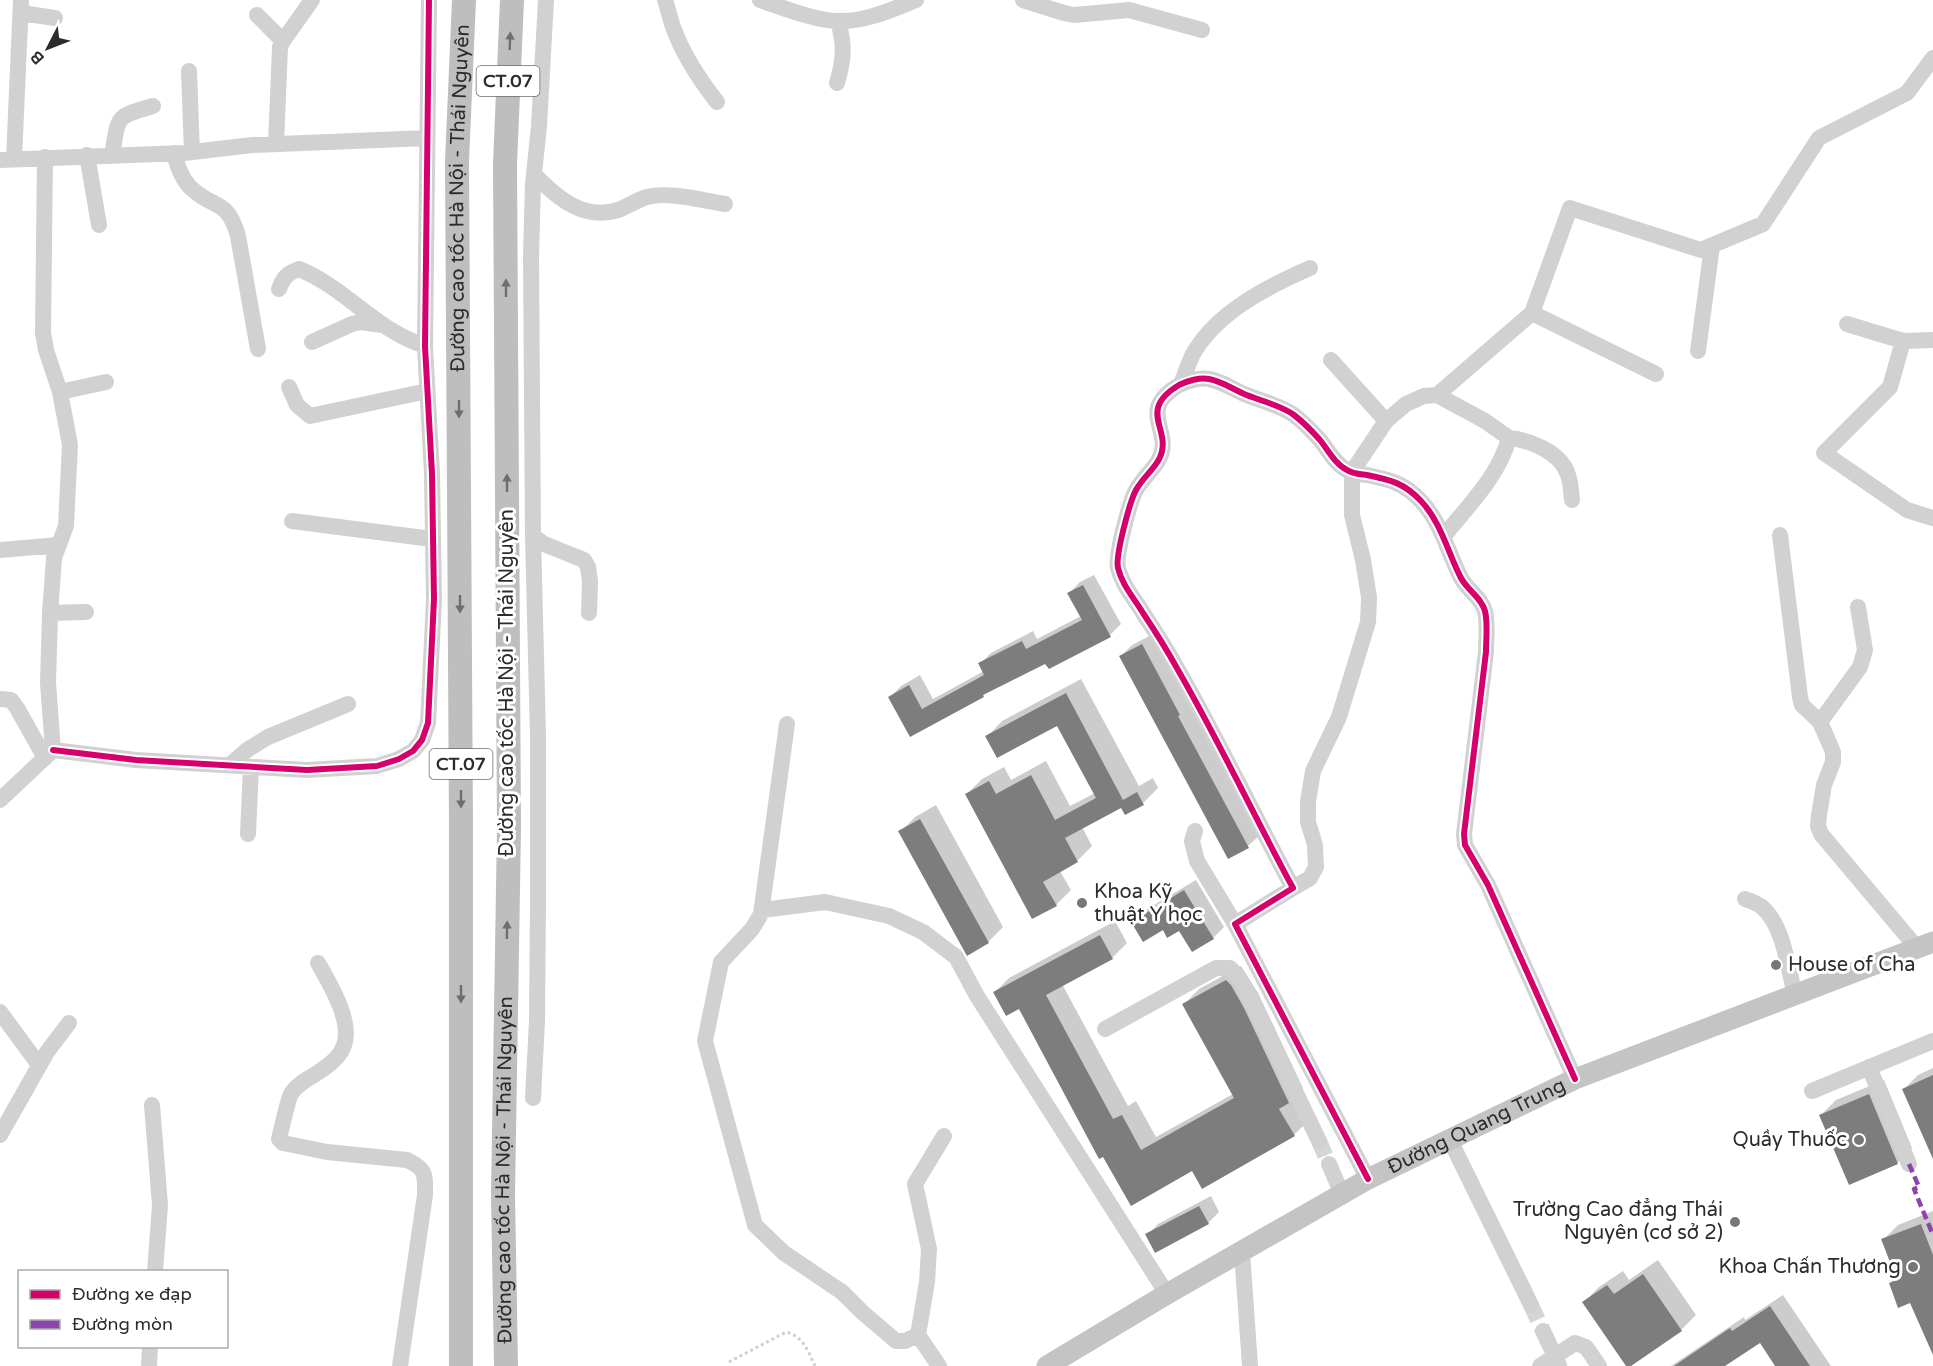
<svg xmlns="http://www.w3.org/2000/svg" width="1933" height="1366" font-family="'Varela Round',sans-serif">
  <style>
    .shadow { fill: #0003 }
    .building { fill: #7d7d7d }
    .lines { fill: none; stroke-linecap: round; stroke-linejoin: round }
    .minor-tunnel { stroke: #d5d5d5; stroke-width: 16; stroke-dasharray: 16 8; stroke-linecap: butt }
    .path { stroke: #d1d1d1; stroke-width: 3; stroke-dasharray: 3 3; stroke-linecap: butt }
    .minor { stroke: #d1d1d1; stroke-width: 16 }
    .major { stroke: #c4c4c4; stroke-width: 21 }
    .highway { stroke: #bebebe; stroke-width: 24 }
    .quiet { stroke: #8e44ad; stroke-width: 4.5; stroke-dasharray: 9 4.5; stroke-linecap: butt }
    .cycleway-casing { stroke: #fff; stroke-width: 10 }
    .cycleway { stroke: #d6006c; stroke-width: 6 }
    .oneway { fill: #6e6e6e }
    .poi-dot { fill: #767676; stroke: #fff; stroke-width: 2 }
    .labels { text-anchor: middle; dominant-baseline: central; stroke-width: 6; stroke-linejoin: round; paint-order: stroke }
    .shield { fill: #fff; stroke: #6b6b6b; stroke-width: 1.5 }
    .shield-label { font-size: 18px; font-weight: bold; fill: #2c2c2c }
    .street-label { font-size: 20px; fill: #2c2c2c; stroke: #fff }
    .poi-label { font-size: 20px; fill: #2c2c2c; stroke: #fff; text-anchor: end }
  </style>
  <rect width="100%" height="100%" fill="#fff"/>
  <!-- shadow -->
  <path class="shadow" d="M1094,575L1121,624L1110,635L1046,662L987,691L983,696L911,735L890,697L901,686L920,675L933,699L984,671L980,664L991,653L1033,631L1037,639L1081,616L1069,593L1080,582Z
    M1153,634L1260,835L1248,846L1229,857L1121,656L1132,645Z
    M1081,679L1139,786L1153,778L1158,788L1143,803L1122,806L1082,827L1092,846L1077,861L1060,871L1071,890L1056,905L967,794L982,779L1004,767L1011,780L1046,761L1070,806L1095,793L1058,724L987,737L1002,721Z
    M936,805L1003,927L988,942L900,832L915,817Z
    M1196,880L1224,927L1213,938L1180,929L1132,922L1144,911Z
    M1115,921L1127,943L1112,958L1062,984L1128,1106L1136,1101L1156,1137L1233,1094L1184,1004L1199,989L1241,966L1258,993L1303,1088L1294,1096L1308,1121L1294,1135L1193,1169L1131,1204L1019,1007L995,992L1009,978Z
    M1933,1068V1155L1903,1090L1918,1075Z
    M1884,1080L1912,1148L1897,1163L1821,1115L1836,1100Z
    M1211,1196L1219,1212L1208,1223L1147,1235L1158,1224Z
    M1933,1211V1351L1911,1301L1890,1283L1897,1276L1883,1240L1898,1225Z
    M1658,1260L1696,1315L1681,1330L1628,1366L1584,1302L1599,1287L1623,1271L1629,1280Z
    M1783,1295L1831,1366H1777L1760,1341L1723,1366H1671L1744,1317L1745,1320Z"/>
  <!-- building -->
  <path class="building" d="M1083,585L1111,637L1049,669L1045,664L983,695L984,697L910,737L888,697L909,685L922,709L984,675L978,663L1022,641L1026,649L1082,620L1067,593Z
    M1142,644L1180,715L1178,716L1249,848L1228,859L1119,656Z
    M1066,693L1123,800L1137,792L1144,805L1125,815L1121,808L1065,838L1078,862L1043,882L1057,906L1032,919L965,794L989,781L996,794L1031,775L1055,820L1096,798L1057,726L997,758L985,736Z
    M920,819L989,943L967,956L898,831Z
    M1184,890L1214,939L1192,952L1179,931L1167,938L1163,930L1143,942L1131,922Z
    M1100,935L1113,959L1046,995L1113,1119L1122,1115L1141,1150L1234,1098L1182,1004L1226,980L1231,985L1244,1008L1289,1103L1279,1109L1295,1136L1202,1189L1192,1171L1131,1206L1103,1157L1099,1159L1019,1009L1006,1016L993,992Z
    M1933,1075V1159L1902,1089Z
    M1869,1094L1898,1164L1849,1185L1819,1115Z
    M1199,1206L1209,1224L1155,1253L1145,1234Z
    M1921,1224L1933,1255V1355L1910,1303L1898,1308L1889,1283L1897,1280L1881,1239Z
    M1643,1274L1682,1331L1631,1366H1626L1582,1302L1607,1285L1614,1294Z
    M1770,1306L1810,1366H1775L1760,1343L1725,1366H1674L1730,1328L1732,1331Z"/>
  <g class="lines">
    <!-- minor-tunnel -->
    <path class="minor-tunnel" d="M1319,1141L1329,1164
      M1531,1305L1543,1331"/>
    <!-- path -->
    <path class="path" d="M729,1362L786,1332C803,1336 808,1351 815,1366"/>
    <!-- minor -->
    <path class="minor" d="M665,0C668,9 670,18 673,27C683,55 699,79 717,102
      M760,0C781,7 816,21 838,21C865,22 891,10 916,0
      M1023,0L1064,13L1074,15L1129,10L1202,30
      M21,13L55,18
      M257,15L283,41
      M189,71L192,152
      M837,83C844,59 845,46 838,21
      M276,144L280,47L283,41L312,0
      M174,153C177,165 181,178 190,187C213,210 227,197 238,236L258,349
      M87,155L99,225
      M112,155C119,116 114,117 153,106
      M14,159L21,0
      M0,160L184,153L252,145L427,138
      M534,174C556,197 583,221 618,210C628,206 637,200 647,197C668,191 704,201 725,204
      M279,289C283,278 287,273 299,269C346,288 375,330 425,346
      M1532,313L1656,374
      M1847,324L1903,341L1933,340
      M1903,341L1890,387L1824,453L1907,510L1933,518
      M312,342L352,324L360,322L382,325
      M1698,351L1712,246
      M1331,360L1386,421
      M1181,384C1186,373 1189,359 1196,349C1221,310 1269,286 1310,268
      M289,387L297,405L310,416L427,391
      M60,392L106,382
      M1437,395L1532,313L1570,208L1701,250L1763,224L1819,138L1907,93L1933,58
      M1509,438C1530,440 1561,452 1568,475C1571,483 1571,492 1572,500
      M292,521L432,539
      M1780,535L1800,697L1802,705L1820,722L1833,752V762L1824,785L1819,815L1818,826L1821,834L1917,948
      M533,536L544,544L584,560L588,567L590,581L589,613
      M0,550L59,545
      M50,613L86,612
      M0,699L11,700L17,708L45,758
      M1820,722L1860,667L1865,650L1858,607
      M787,724L761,914L752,929L721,962L705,1041L755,1225L784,1253L842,1292L862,1312L896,1341H905L918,1335L939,1366
      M53,750L136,760L307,770L377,766L399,759L413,751L422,740L428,723L434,599L432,474L425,346L429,0
      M230,765L247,750L268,737L348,704
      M0,800L53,750L48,683L50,613L54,558L66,526L70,445L60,392L46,350L43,333L45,157
      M1195,831L1192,841L1197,861L1235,924
      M248,834L251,767
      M1293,888L1310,878L1316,867L1315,845L1308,822V802L1313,771L1339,717L1368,622L1369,597L1363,560L1352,515V472L1386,421L1406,404L1424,396L1437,395L1485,421L1509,438C1499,476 1467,507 1443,537
      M1745,899C1751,901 1758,904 1762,907C1784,926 1788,969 1795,995
      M762,910L825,902L889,916L923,932L956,957L977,996L1167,1294
      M318,963C329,982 353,1022 344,1045C341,1055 332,1063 323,1069C313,1077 298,1082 291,1094C288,1099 281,1131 279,1139L283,1143L327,1152L407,1160C427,1169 425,1175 425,1195L400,1366
      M0,1012L39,1065
      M1105,1029L1216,968H1230L1240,979L1253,1003L1319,1141
      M1869,1067L1909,1164
      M1812,1091L1933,1041
      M533,1098L537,1021L538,903V737L533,536L531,256L533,184L539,126L546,0
      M152,1105L160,1205L155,1272
      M0,1135L47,1052L69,1023
      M1450,1140L1531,1305
      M1329,1164L1342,1194
      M1368,1179L1235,924L1293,888C1254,816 1219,741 1178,670C1167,650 1155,631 1143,613C1134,598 1122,585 1118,568C1115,556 1130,501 1136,490C1142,479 1152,471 1158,461C1176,431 1134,412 1179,385C1187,381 1200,377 1209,379C1221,381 1231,388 1242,393C1257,400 1281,405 1294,415C1303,422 1312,431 1320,440C1328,450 1335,464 1347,470C1353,474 1360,474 1367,475C1391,480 1404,483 1421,501C1441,522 1448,553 1461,578C1468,591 1481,597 1485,611C1488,624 1486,638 1486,652L1464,834L1465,845L1488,885L1575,1079
      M1242,1252L1250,1366
      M1543,1331L1559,1365
      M918,1335L927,1282L929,1249L915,1184L944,1136
      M149,1366L150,1346
      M1540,1366L1575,1343L1586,1347L1599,1366"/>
    <!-- major -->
    <path class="major" id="s1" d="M1047,1366L1167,1294L1368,1179L1575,1079L1933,942"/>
    <!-- highway -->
    <g class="highway">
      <path id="s2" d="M461,1366V826L457,161L464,0"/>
      <path id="s3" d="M506,1366L503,1194L509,827L505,163L512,0"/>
    </g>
    <!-- quiet -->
    <path class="quiet" d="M1909,1164L1919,1187L1914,1189L1933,1235"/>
    <defs>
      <path id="cycleway" d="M53,750L136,760L307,770L377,766L399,759L413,751L422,740L428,723L434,599L432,474L425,346L429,0
        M1368,1179L1235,924L1293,888C1254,816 1219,741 1178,670C1167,650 1155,631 1143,613C1134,598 1122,585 1118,568C1115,556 1130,501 1136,490C1142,479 1152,471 1158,461C1176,431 1134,412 1179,385C1187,381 1200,377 1209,379C1221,381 1231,388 1242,393C1257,400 1281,405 1294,415C1303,422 1312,431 1320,440C1328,450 1335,464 1347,470C1353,474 1360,474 1367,475C1391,480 1404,483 1421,501C1441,522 1448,553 1461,578C1468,591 1481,597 1485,611C1488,624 1486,638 1486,652L1464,834L1465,845L1488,885L1575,1079"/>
    </defs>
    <!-- cycleway casing -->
    <use href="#cycleway" class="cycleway-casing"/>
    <!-- cycleway -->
    <use href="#cycleway" class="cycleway"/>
  </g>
  <!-- one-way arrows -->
  <defs><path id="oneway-solid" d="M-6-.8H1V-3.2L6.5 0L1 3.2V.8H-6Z" transform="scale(1.5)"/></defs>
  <g class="oneway">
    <use href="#oneway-solid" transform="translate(510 41) rotate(-88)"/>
    <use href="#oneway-solid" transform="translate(506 288) rotate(-90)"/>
    <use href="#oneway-solid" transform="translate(459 409) rotate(90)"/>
    <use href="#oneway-solid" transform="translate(507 483) rotate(-90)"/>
    <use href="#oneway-solid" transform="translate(460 604) rotate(90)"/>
    <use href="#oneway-solid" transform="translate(461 799) rotate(90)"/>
    <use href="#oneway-solid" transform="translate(507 930) rotate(-89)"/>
    <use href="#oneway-solid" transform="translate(461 994) rotate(90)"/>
  </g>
  <!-- markers -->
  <g class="poi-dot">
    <circle cx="1082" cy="903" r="6"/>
    <circle cx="1776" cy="965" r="6"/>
    <circle cx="1859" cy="1140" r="6"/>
    <circle cx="1735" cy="1222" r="6"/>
    <circle cx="1913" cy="1267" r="6"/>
  </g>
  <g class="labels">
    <!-- shield labels -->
    <g class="shield">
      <rect x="476.5" y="66" width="63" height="30" rx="4.5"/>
      <rect x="429.5" y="749" width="63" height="30" rx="4.5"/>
    </g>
    <g class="shield-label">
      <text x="508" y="81">CT.07</text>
      <text x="461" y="764">CT.07</text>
    </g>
    <!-- street labels -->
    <g class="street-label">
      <text stroke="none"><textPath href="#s2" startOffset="1168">Đường cao tốc Hà Nội - Thái Nguyên</textPath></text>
      <text transform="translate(507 683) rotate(-90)">Đường cao tốc Hà Nội - Thái Nguyên</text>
      <text stroke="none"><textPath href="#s1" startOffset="492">Đường Quang Trung</textPath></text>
      <text stroke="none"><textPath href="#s3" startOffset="196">Đường cao tốc Hà Nội - Thái Nguyên</textPath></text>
    </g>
    <!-- poi labels -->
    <g class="poi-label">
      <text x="1094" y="892" text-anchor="start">Khoa Kỹ<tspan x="1094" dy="23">thuật Y học</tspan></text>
      <text x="1788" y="965" text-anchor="start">House of Cha</text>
      <text x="1847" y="1140">Quầy Thuốc</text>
      <text x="1723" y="1210">Trường Cao đẳng Thái<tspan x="1723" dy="23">Nguyên (cơ sở 2)</tspan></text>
      <text x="1901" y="1267">Khoa Chấn Thương</text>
    </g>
  </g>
  <!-- legend -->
  <rect x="18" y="1270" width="210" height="78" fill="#ffffff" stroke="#ababab" stroke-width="1.5"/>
  <rect x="30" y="1290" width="30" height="9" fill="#d6006c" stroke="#ababab" stroke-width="1.5"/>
  <text x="72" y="1300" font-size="18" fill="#2c2c2c">Đường xe đạp</text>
  <rect x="30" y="1320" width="30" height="9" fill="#8e44ad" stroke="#ababab" stroke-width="1.5"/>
  <text x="72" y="1330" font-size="18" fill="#2c2c2c">Đường mòn</text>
  <!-- north arrow -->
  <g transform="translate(48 48) rotate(228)" stroke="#ffffff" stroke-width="4.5" paint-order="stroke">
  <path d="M0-4.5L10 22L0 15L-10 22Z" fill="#2c2c2c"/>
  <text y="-9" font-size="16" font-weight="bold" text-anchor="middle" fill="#2c2c2c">B</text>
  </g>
</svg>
